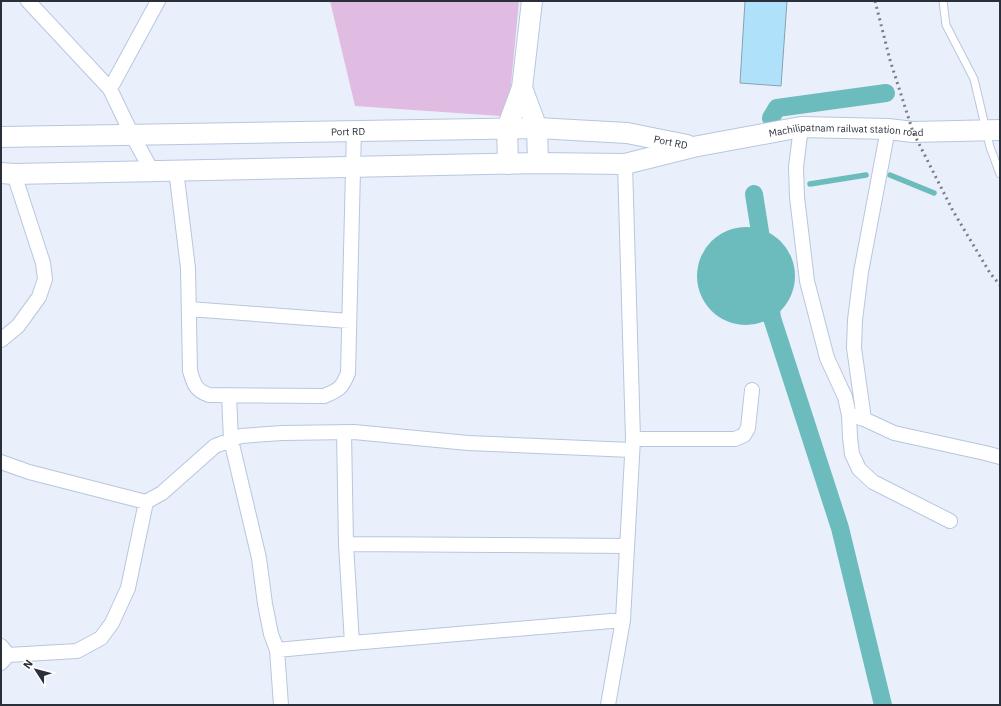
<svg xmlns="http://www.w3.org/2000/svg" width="1001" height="706" font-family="'IBM Plex Sans',sans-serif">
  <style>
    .green { fill: #e1bce2 }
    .water { fill: #6dbcbd }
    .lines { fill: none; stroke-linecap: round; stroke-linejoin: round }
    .stream { stroke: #6dbcbd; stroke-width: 5.5 }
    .canal { stroke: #6dbcbd; stroke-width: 18 }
    .building { fill: #afe2fa; stroke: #85a2b1 }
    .lane-casing { stroke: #b7c6df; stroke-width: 9 }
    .street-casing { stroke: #b7c6df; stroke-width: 16 }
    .secondary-casing { stroke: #b7c6df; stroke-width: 22 }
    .lane { stroke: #fff; stroke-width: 7 }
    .street { stroke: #fff; stroke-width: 14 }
    .secondary { stroke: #fff; stroke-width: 20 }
    .rail { stroke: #787e89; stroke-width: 3; stroke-dasharray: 2 4; stroke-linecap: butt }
    .labels { text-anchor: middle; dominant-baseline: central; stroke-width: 4; stroke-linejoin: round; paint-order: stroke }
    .street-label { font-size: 10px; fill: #2a303a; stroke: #fff }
  </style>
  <rect width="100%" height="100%" fill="#eaf0fb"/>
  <!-- green -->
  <path class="green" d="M330,1H519L510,95L500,116L355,106Z"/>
  <!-- water -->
  <path class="water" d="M697 276a49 49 0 1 1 98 0a49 49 0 1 1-98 0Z"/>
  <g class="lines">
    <!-- stream -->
    <path class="stream" d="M890,175L934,193
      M810,184L866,175"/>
    <!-- canal -->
    <path class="canal" d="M771,118L777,108L886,93
      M754,194L763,251
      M769,294L772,318L840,528L883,705"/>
  </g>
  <!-- building -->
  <path class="building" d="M745,1H787L781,86L740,83Z"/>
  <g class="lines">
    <defs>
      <path id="lane" d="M943,1L946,25L974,79L990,147L1000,174"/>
      <path id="street" d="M28,1L110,89L132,135L152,171
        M110,89L158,1
        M801,127L796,167L797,197L807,281L827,358L845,397L849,415L850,437L852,454L859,469L873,482L950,521
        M176,170L188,268L190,371C194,384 195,390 209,395L324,396C339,390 342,388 348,373L354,130
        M189,309L349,321
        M1,340L18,326L39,297L45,279L43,263L14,174
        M229,395L231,440L259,558L265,604L271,634L277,650L281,705
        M855,416L864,419L894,433L985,453L1000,457
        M864,419L854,348L855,320L861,272L888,129
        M344,432L346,544
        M633,439H735L744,435L748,428L752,390
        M1,462L29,472L146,502L162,493L215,446L241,436L282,433L354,432L468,443L632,450
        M623,620L352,643L346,544L496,545L627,546
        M1,646L8,655L1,663
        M277,650L352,643
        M8,655L77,651L101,638L112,623L128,588L146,502
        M608,705L623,620L633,439L625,164"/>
      <g id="secondary">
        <path d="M522,88L537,128L538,163"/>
        <path id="s1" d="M1,137L537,128L627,133L687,145"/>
        <path d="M508,164L507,128L522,88L532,1"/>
        <path id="s2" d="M1,173L14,174L538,163L625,164L693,147L801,127L888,129L913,132L1000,130"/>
      </g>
    </defs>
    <!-- lane casing -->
    <use href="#lane" class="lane-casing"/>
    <!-- street casing -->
    <use href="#street" class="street-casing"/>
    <!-- secondary casing -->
    <use href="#secondary" class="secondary-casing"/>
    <!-- lane -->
    <use href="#lane" class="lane"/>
    <!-- street -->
    <use href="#street" class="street"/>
    <!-- secondary -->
    <use href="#secondary" class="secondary"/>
    <!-- rail -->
    <path class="rail" d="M875,1L890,60L913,132L953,211L990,273L1000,285"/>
  </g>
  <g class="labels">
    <!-- street labels -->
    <g class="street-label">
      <text stroke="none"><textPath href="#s1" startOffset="347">Port RD</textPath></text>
      <text stroke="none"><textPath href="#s2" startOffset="849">Machilipatnam railwat station road</textPath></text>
      <text stroke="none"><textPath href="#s1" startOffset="671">Port RD</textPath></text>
    </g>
  </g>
  <!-- border -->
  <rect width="1001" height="706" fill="none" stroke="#2a303a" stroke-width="4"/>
  <!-- north arrow -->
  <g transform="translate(36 670) rotate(306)" stroke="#ffffff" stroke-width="3" paint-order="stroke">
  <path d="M0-3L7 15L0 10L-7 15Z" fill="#2a303a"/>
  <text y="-6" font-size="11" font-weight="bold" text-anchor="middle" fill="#2a303a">N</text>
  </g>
</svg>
